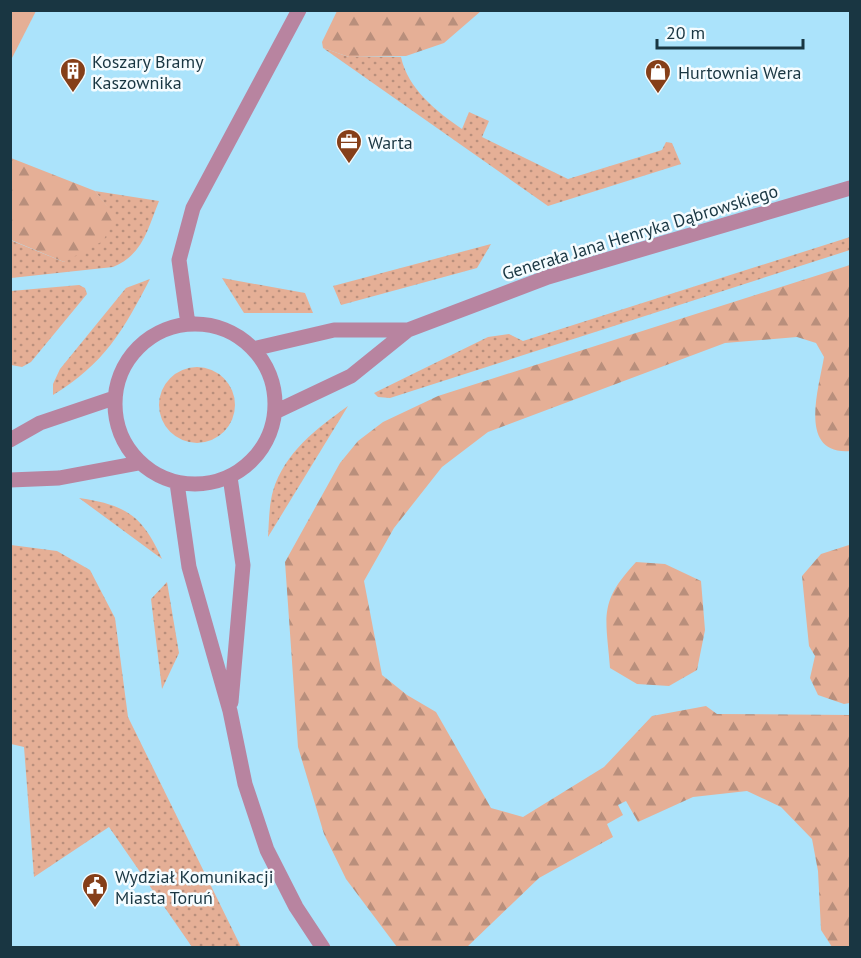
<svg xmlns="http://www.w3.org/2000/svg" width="861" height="958" font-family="'PT Sans',sans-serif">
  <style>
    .grass { fill: url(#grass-dots) }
    .forest { fill: url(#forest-firs) }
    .green { fill: #e5af96 }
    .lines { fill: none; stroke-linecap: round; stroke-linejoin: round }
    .minor { stroke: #b884a0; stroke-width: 15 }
    .labels { text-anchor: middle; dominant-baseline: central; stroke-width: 5; stroke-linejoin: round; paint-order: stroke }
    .poi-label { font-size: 18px; fill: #193642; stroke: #f5fcff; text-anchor: start }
    .street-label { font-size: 18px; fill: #193642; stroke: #f5fcff }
  </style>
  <defs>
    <pattern id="grass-dots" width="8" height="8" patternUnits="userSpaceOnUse" patternTransform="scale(1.5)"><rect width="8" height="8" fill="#e5af96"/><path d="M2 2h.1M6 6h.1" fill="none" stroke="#b98f7c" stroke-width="1.8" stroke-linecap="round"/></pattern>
    <pattern id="forest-firs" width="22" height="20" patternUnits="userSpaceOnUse" patternTransform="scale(1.5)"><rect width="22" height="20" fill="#e5af96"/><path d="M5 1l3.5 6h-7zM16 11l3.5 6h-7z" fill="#b98f7c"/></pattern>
  </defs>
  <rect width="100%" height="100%" fill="#abe3fb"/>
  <!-- grass -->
  <path class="grass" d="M323,48L349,57H401C408,89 436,111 462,129L469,112L489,121L482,137L568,179L662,150L666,142L672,143L681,164L548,206Z
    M95,191L159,201C148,228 143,255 113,267L11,278L10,240L64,262L115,217Z
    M850,237V250L390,398L378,397L374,393L488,337L509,334L523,341Z
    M491,244L477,268L341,305L333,286Z
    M222,278L305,293L313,313H244Z
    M150,279C123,331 104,364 53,395V384L60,369L126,288Z
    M79,285L85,288L87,294L31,362L22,367L11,365V291Z
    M159 405a38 38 0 1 1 76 0a38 38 0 1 1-76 0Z
    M348,406L268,537C269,522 269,505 273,491C285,452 316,429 348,406Z
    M79,498C126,505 142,515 162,559Z
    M11,545L57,551L90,570L115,618L128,717L241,947H192L109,827L34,877L24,747L11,744Z
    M167,582L179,653L162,689L151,599Z"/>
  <!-- forest -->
  <path class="forest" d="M337,11V10L481,11L444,43L406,56L349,57L323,48L322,42Z
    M11,158L95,191L116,217L103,241L64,262L11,240Z
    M850,265V451C797,455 819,388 824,357L816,343L797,337L725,343L488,432L442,467L394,528L364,581L382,675L407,695L436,712L491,808L523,817L604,767L652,716L706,706L717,714L850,715V947H832L821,930L818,871L812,839L781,807L747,791L693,797L638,822L626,801L618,805L623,815L607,824L613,837L539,878L467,947H397L346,879L324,834L298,747L285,562L340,463L358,441L383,422L438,396Z
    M849,545L850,703L844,704L818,695L810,678L815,656L809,646L802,576L821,554Z
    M636,562L665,564L701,581L705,630L697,670L669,686L637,684L610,668C606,616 598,603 636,562Z"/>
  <!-- green -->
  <path class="green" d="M11,10L36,11L11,60L10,11Z"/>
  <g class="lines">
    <!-- minor -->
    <path class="minor" d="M115 404a80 80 0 1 1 160 0a80 80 0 1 1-160 0Z
      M188,324L179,260L193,208L299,10
      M253,349L334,330H408
      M275,412L351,376L408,330L548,277L850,188
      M10,440L40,423L114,398
      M230,477L243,565L231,702
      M10,480L59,478L139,463
      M177,483L189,567L230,711L245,784L267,850L296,907L323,948"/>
  </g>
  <!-- icons -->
  <defs>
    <symbol id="building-pin" viewBox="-11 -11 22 30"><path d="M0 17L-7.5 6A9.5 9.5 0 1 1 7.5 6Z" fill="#853f19" stroke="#f5fcff"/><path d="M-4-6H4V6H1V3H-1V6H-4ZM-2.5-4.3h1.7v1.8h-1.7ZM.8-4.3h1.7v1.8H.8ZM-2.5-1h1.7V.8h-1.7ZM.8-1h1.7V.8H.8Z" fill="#fff"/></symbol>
    <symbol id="shop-pin" viewBox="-11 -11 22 30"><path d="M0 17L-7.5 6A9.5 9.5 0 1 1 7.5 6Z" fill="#853f19" stroke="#f5fcff"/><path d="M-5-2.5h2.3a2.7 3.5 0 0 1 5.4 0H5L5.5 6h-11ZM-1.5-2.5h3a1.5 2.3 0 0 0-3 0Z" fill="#fff"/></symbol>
    <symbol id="office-pin" viewBox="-11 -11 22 30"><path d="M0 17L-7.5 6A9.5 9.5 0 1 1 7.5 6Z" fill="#853f19" stroke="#f5fcff"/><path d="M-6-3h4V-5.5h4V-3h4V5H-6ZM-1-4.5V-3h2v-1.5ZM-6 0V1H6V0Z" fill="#fff"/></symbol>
    <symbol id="civic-pin" viewBox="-11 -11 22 30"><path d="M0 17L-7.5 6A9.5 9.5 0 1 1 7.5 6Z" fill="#853f19" stroke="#f5fcff"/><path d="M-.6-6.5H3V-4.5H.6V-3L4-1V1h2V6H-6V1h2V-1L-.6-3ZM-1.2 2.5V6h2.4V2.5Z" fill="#fff"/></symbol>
  </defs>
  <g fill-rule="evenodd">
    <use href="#building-pin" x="58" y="56" width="30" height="40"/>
    <use href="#shop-pin" x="643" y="57" width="30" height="40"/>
    <use href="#office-pin" x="334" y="127" width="30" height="40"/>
    <use href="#civic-pin" x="80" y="871" width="30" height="40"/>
  </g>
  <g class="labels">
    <!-- poi labels -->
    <g class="poi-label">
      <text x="92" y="61">Koszary Bramy<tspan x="92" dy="21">Kaszownika</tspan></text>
      <text x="678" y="72">Hurtownia Wera</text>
      <text x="368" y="142">Warta</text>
      <text x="115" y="876">Wydział Komunikacji<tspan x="115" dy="21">Miasta Toruń</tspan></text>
    </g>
    <!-- street labels -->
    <g class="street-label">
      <text transform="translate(640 232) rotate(-17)">Generała Jana Henryka Dąbrowskiego</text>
    </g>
  </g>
  <!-- border -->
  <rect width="861" height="958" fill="none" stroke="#193642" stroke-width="24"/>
  <!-- scale -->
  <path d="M657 39v9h146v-9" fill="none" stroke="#193642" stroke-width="3"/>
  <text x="666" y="39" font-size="18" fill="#193642" stroke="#f5fcff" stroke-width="4.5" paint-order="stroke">20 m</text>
</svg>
